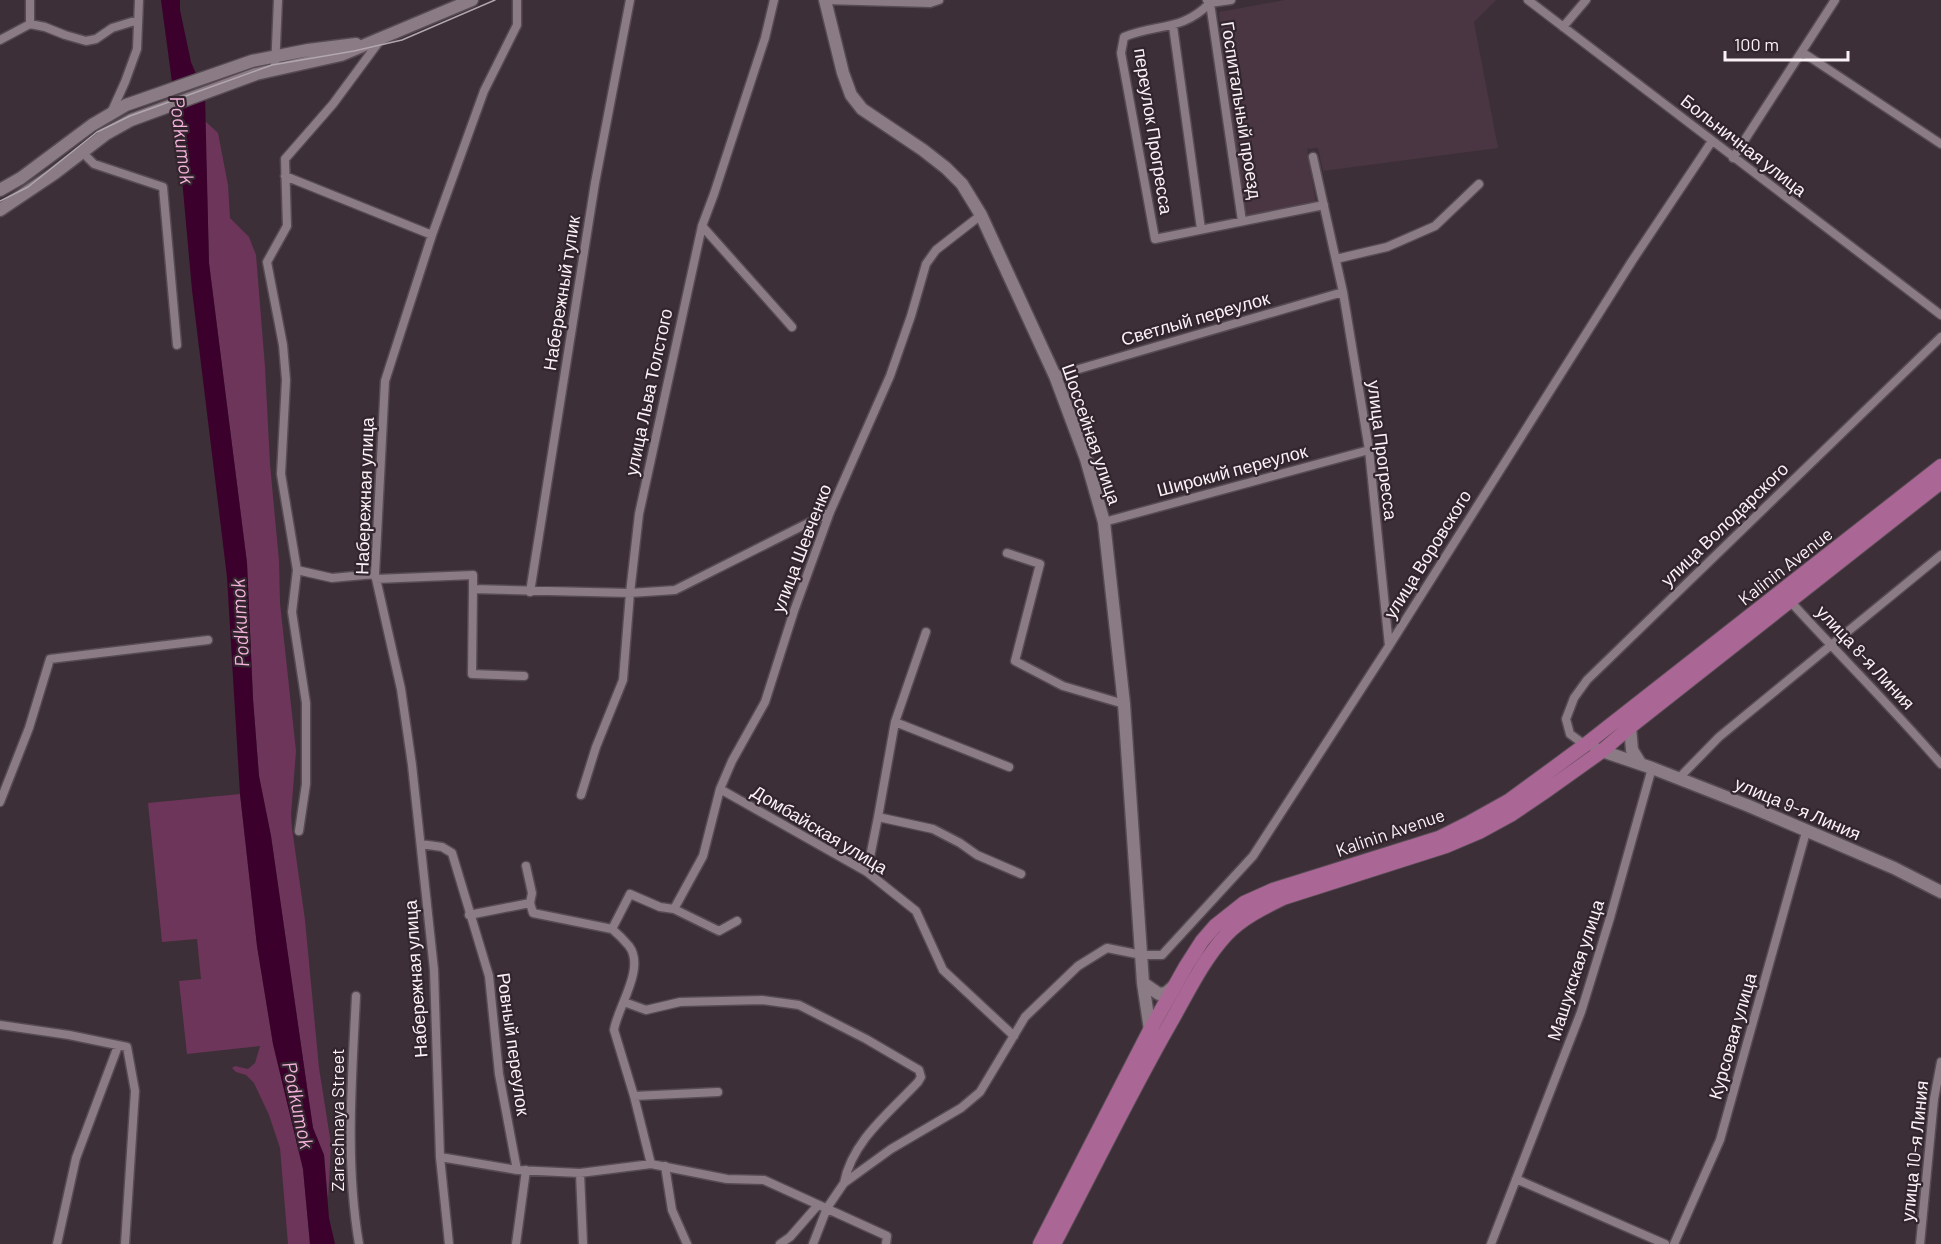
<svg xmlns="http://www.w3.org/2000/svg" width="1941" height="1244" font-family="Barlow,sans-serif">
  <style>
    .built { fill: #493642 }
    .green { fill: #6d355a }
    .water { fill: #3c002d }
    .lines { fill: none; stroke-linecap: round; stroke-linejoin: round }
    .minor-casing { stroke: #574b53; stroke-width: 11 }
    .secondary-casing { stroke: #574b53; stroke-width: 15 }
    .primary-casing { stroke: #574b53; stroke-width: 16 }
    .minor { stroke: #8a7b84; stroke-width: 8 }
    .secondary { stroke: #8a7b84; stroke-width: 12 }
    .primary { stroke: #aa6695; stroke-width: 14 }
    .tram { stroke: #b2a7ad; stroke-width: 1.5 }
    .labels { text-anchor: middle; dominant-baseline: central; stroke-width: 4.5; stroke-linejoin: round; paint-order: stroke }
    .street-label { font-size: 18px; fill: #faf1f6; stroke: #32252d }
    .water-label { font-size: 20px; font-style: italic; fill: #f4b1dc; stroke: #32252d }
  </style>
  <rect width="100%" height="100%" fill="#3c2f37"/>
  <!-- built -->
  <path class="built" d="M1285,0H1496L1474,22L1498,148L1323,171L1318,148L1307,149L1316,203L1243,218L1226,93L1219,12Z"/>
  <!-- green -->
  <path class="green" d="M205,121L218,133L228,185L230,218L249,237L256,255L265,367L270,464L279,561L280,603L296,751L291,815L292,828L305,920L319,1068L331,1144L328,1201L324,1155L313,1128L308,1094L271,836L259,776L253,699L247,563L209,263Z
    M240,794L257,946L273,1044L303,1169L310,1244H288L280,1148L269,1115L254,1083L246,1075L236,1072L232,1068L235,1066L248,1069L255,1063L260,1046L187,1054L179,981L201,979L197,939L162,942L148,803Z"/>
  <!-- water -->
  <path class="water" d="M161,0H180V10L191,62L205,95L209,263L247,563L253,699L259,776L271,836L308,1094L313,1128L324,1155L329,1218L335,1244H310L303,1169L273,1044L257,946L240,794L227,577L192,290L176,112Z"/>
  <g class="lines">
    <defs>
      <path id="minor" d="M30,0V24
        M825,0L930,3L939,0
        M1207,0L1210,3L1231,0
        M1528,0L1941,315
        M1210,3C1181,32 1158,23 1124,37L1121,53L1155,239L1324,205
        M1210,3L1242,221
        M1173,26L1201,229
        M1563,27L1586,0
        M0,40L30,24L45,27L65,35L86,41L96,39L112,28L138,20
        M1802,52L1941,144
        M275,69L278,0
        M111,113L125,82L137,49L139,0
        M82,152L94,164L163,187L177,345
        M1313,157L1343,292L1369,450L1389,646
        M1733,158L1835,0
        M285,176L432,235
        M702,226L792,327
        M1336,259L1387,247L1435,226L1479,184
        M1055,376L1343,292
        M1104,522L1369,450
        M1007,553L1040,564L1015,661L1063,686L1124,704
        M297,570L332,578L375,574
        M376,579L473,575V589L630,593L675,590L830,512
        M473,589L472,674L524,676
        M530,592L595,183L630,0
        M1790,601C1840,656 1893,708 1941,764
        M895,722L1009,767
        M1585,745L1570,734L1566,719L1574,698L1587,680L1941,337
        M1679,778L1719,737L1941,555
        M720,789L867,872L916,911L943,970L1014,1036
        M581,795L596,747L623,680L630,593L639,514L702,226L714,194L765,38L774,0
        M0,802L29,728L50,659L208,640
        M878,817L933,829L960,843L977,855L1021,874
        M299,831L306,784V703L292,612L297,570L281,474L286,380L283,345L267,262L287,226L285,159L333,104L381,39
        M421,844L442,847L452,853L489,976L499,1074L517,1170
        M526,866L532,893L530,903L533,913L612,929
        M867,872L878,817L895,722L926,632
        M674,909L719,931L737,921
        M469,915L530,903
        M356,996C352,1078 345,1162 359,1244
        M624,1002L646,1010L680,1002L762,1000L799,1005L866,1039L919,1070L921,1077L918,1082C890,1112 852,1141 844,1183
        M0,1025L69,1035L127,1047L135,1091L125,1244
        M634,1096L718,1092
        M440,1157L517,1170L580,1173L651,1164L727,1179L764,1180L887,1236L886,1244
        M651,1164L634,1096L614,1030C617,1008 646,968 629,946C624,940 618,934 612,929L630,894L660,907L674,909L703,856L720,789L732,761L765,702L794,611L830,512L890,376L911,316L926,264L936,250L981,215
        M665,1166L672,1210L687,1244
        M580,1173L583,1244
        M1516,1179L1665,1244
        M57,1244L76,1158L118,1046
        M449,1244L440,1157L434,970L412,765L401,689L375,574L385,381L432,235L484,91L517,25V0
        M516,1244L526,1170
        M780,1244L790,1237L818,1205
        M813,1244L827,1208L844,1183L891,1149L961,1108L980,1092L1025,1017L1078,966L1107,948L1142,955H1162L1253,856L1389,646L1632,261L1712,141
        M1491,1244L1581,1012L1610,918L1652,768
        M1674,1244L1720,1140L1806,832
        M1920,1244L1934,1099L1941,1062"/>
      <path id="secondary" d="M825,0L843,73L851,95L862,109L923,150L946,168L962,184L981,215L1055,376L1086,459L1104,522L1124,704L1143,983L1150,1030L1153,1032
        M0,190L21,178L92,125L126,105L252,61L308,50L356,44
        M0,210L55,173L106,134L131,120L256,74L341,55L472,0
        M1630,727L1632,750L1640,763
        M1596,749L1652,768L1749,806L1894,868L1941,892
        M1143,983L1159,994L1166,993L1175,985"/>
      <path id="primary" d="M1040,1244L1150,1030L1186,966L1202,941L1215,926L1244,903L1273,890L1439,838L1467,824L1510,800L1585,745L1941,466
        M1054,1244C1093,1170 1130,1093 1172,1020C1188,992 1203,960 1226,935C1242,918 1263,908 1283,898L1446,846L1479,832L1512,814L1543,793L1602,751L1630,727L1941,482"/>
    </defs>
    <!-- minor casing -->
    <use href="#minor" class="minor-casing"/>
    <!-- secondary casing -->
    <use href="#secondary" class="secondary-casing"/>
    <!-- primary casing -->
    <use href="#primary" class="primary-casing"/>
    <!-- minor -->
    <use href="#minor" class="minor"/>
    <!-- secondary -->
    <use href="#secondary" class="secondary"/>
    <!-- primary -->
    <use href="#primary" class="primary"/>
    <!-- tram -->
    <path class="tram" d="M0,201L28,187L97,132L130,116L272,65L354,51L402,40L495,0"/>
  </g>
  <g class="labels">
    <!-- street labels -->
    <g class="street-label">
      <text transform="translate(1242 110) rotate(81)">Госпитальный проезд</text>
      <text transform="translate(1154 131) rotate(81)">переулок Прогресса</text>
      <text transform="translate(1744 145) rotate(38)">Больничная улица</text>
      <text transform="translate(561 293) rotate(-81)">Набережный тупик</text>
      <text transform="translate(1195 318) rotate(-16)">Светлый переулок</text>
      <text transform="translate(648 392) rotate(-78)">улица Льва Толстого</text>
      <text transform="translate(1092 434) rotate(71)">Шоссейная улица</text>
      <text transform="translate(1383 450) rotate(83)">улица Прогресса</text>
      <text transform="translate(1232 470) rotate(-15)">Широкий переулок</text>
      <text transform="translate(364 496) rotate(-88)">Набережная улица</text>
      <text transform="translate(1724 524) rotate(-44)">улица Володарского</text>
      <text transform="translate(801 548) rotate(-69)">улица Шевченко</text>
      <text transform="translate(1427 554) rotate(-58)">улица Воровского</text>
      <text transform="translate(1785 566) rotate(-38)">Kalinin Avenue</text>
      <text transform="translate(1866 657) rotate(47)">улица 8-я Линия</text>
      <text transform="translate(1798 808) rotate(23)">улица 9-я Линия</text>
      <text transform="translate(820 829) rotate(31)">Домбайская улица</text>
      <text transform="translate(1390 832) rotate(-19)">Kalinin Avenue</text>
      <text transform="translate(1575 970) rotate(-72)">Машукская улица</text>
      <text transform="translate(415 979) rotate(-94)">Набережная улица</text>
      <text transform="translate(1732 1036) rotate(-74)">Курсовая улица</text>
      <text transform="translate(514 1044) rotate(82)">Ровный переулок</text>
      <text transform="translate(337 1120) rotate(-90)">Zarechnaya Street</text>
      <text transform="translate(1914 1151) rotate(-84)">улица 10-я Линия</text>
    </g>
    <!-- water labels -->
    <g class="water-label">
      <text transform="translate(183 140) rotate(83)">Podkumok</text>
      <text transform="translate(239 623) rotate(-93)">Podkumok</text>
      <text transform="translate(299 1105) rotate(78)">Podkumok</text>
    </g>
  </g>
  <!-- scale -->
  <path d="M1725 51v9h123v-9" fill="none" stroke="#faf1f6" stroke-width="3"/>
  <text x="1734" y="51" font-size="18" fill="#faf1f6" stroke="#32252d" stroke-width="4.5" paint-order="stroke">100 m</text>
</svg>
